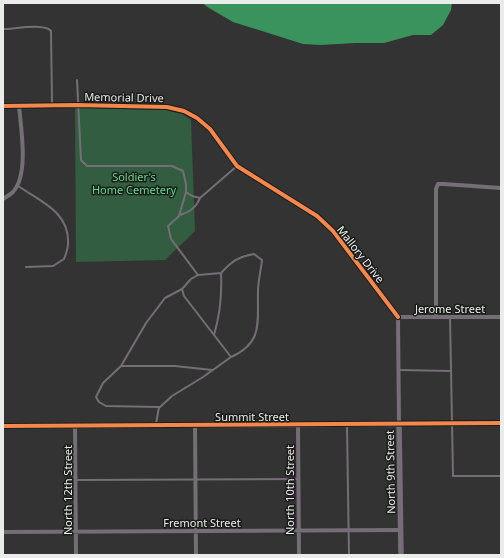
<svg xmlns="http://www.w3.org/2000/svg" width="504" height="558" font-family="'Noto Sans',sans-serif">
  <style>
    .green { fill: #325d41 }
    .water { fill: #3a925c }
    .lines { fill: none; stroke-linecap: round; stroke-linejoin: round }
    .service { stroke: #766e77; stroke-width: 2 }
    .minor { stroke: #766e77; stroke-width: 4 }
    .tertiary { stroke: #766e77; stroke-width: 5.5 }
    .cycleway-casing { stroke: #1a1c1a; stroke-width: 6 }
    .cycleway { stroke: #f5874c; stroke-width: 4 }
    .labels { text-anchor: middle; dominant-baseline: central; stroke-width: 3; stroke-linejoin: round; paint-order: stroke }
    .street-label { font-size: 11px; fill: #eaecea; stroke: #1a1c1a }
    .park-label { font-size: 11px; fill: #63df91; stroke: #1a1c1a }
  </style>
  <rect width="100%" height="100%" fill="#323332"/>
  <!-- green -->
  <path class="green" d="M75,108L166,110L182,114L191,120L195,231L165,260L76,262Z"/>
  <!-- water -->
  <path class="water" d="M202,3H391L400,4L452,3L451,10L443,25L431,35H413L384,43H355L321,45L303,44L233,22L209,8Z"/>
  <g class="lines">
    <!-- service -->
    <path class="service" d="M3,29C14,29 44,23 51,31L52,104
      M77,80L81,160L87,166H172L183,171L186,184V192L192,196L200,198L237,166
      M18,186C40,201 70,212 68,244C68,249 66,254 64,259L53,266L26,267
      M179,215C189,213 196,208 200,198
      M221,273C232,261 238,257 254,254L262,260C261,270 258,281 258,291C257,322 264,342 231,357
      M198,275L221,273C222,294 220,315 214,335
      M450,317L453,476H501
      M121,366H175L212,370
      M399,370L451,371
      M160,407L172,396L203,377L231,357L184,296L182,289
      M156,424L159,407L106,406L99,402L96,397L103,383L121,366L146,323L165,298L182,289L191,279L198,275L171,239L168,226L179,216L186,192
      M347,426L349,555
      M76,480L298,479"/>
    <!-- minor -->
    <path class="minor" d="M3,106L77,105L167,107L184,111L197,118L210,129L237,166L317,216L333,231L398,317
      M3,199C6,197 10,195 13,192C29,175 21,128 19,106
      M398,317L399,424L501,423
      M398,317H501
      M436,317V189L438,184H444L501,188
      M195,425L196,555
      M298,425L299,555
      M75,426L76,555
      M3,532L401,530"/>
    <!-- tertiary -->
    <path class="tertiary" d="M3,426L399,424L401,555"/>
    <defs>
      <path id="cycleway" d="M3,106L77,105L167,107L184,111L197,118L210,129L237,166L317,216L333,231L398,317
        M3,426L501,423"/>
    </defs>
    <!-- cycleway casing -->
    <use href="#cycleway" class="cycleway-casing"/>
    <!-- cycleway -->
    <use href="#cycleway" class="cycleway"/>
  </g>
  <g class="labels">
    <!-- street labels -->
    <g class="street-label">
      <text transform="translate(124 97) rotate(1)">Memorial Drive</text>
      <text transform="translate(361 254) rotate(52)">Mallory Drive</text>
      <text x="450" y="308">Jerome Street</text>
      <text x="252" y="416">Summit Street</text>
      <text transform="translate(390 472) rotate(-91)">North 9th Street</text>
      <text transform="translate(67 490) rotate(-90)">North 12th Street</text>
      <text transform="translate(289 490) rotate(-90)">North 10th Street</text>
      <text x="202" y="522">Fremont Street</text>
    </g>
    <!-- park labels -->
    <g class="park-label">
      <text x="134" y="176">Soldier's<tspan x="134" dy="13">Home Cemetery</tspan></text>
    </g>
  </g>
  <!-- border -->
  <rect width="504" height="558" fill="none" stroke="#eaecea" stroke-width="8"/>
</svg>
